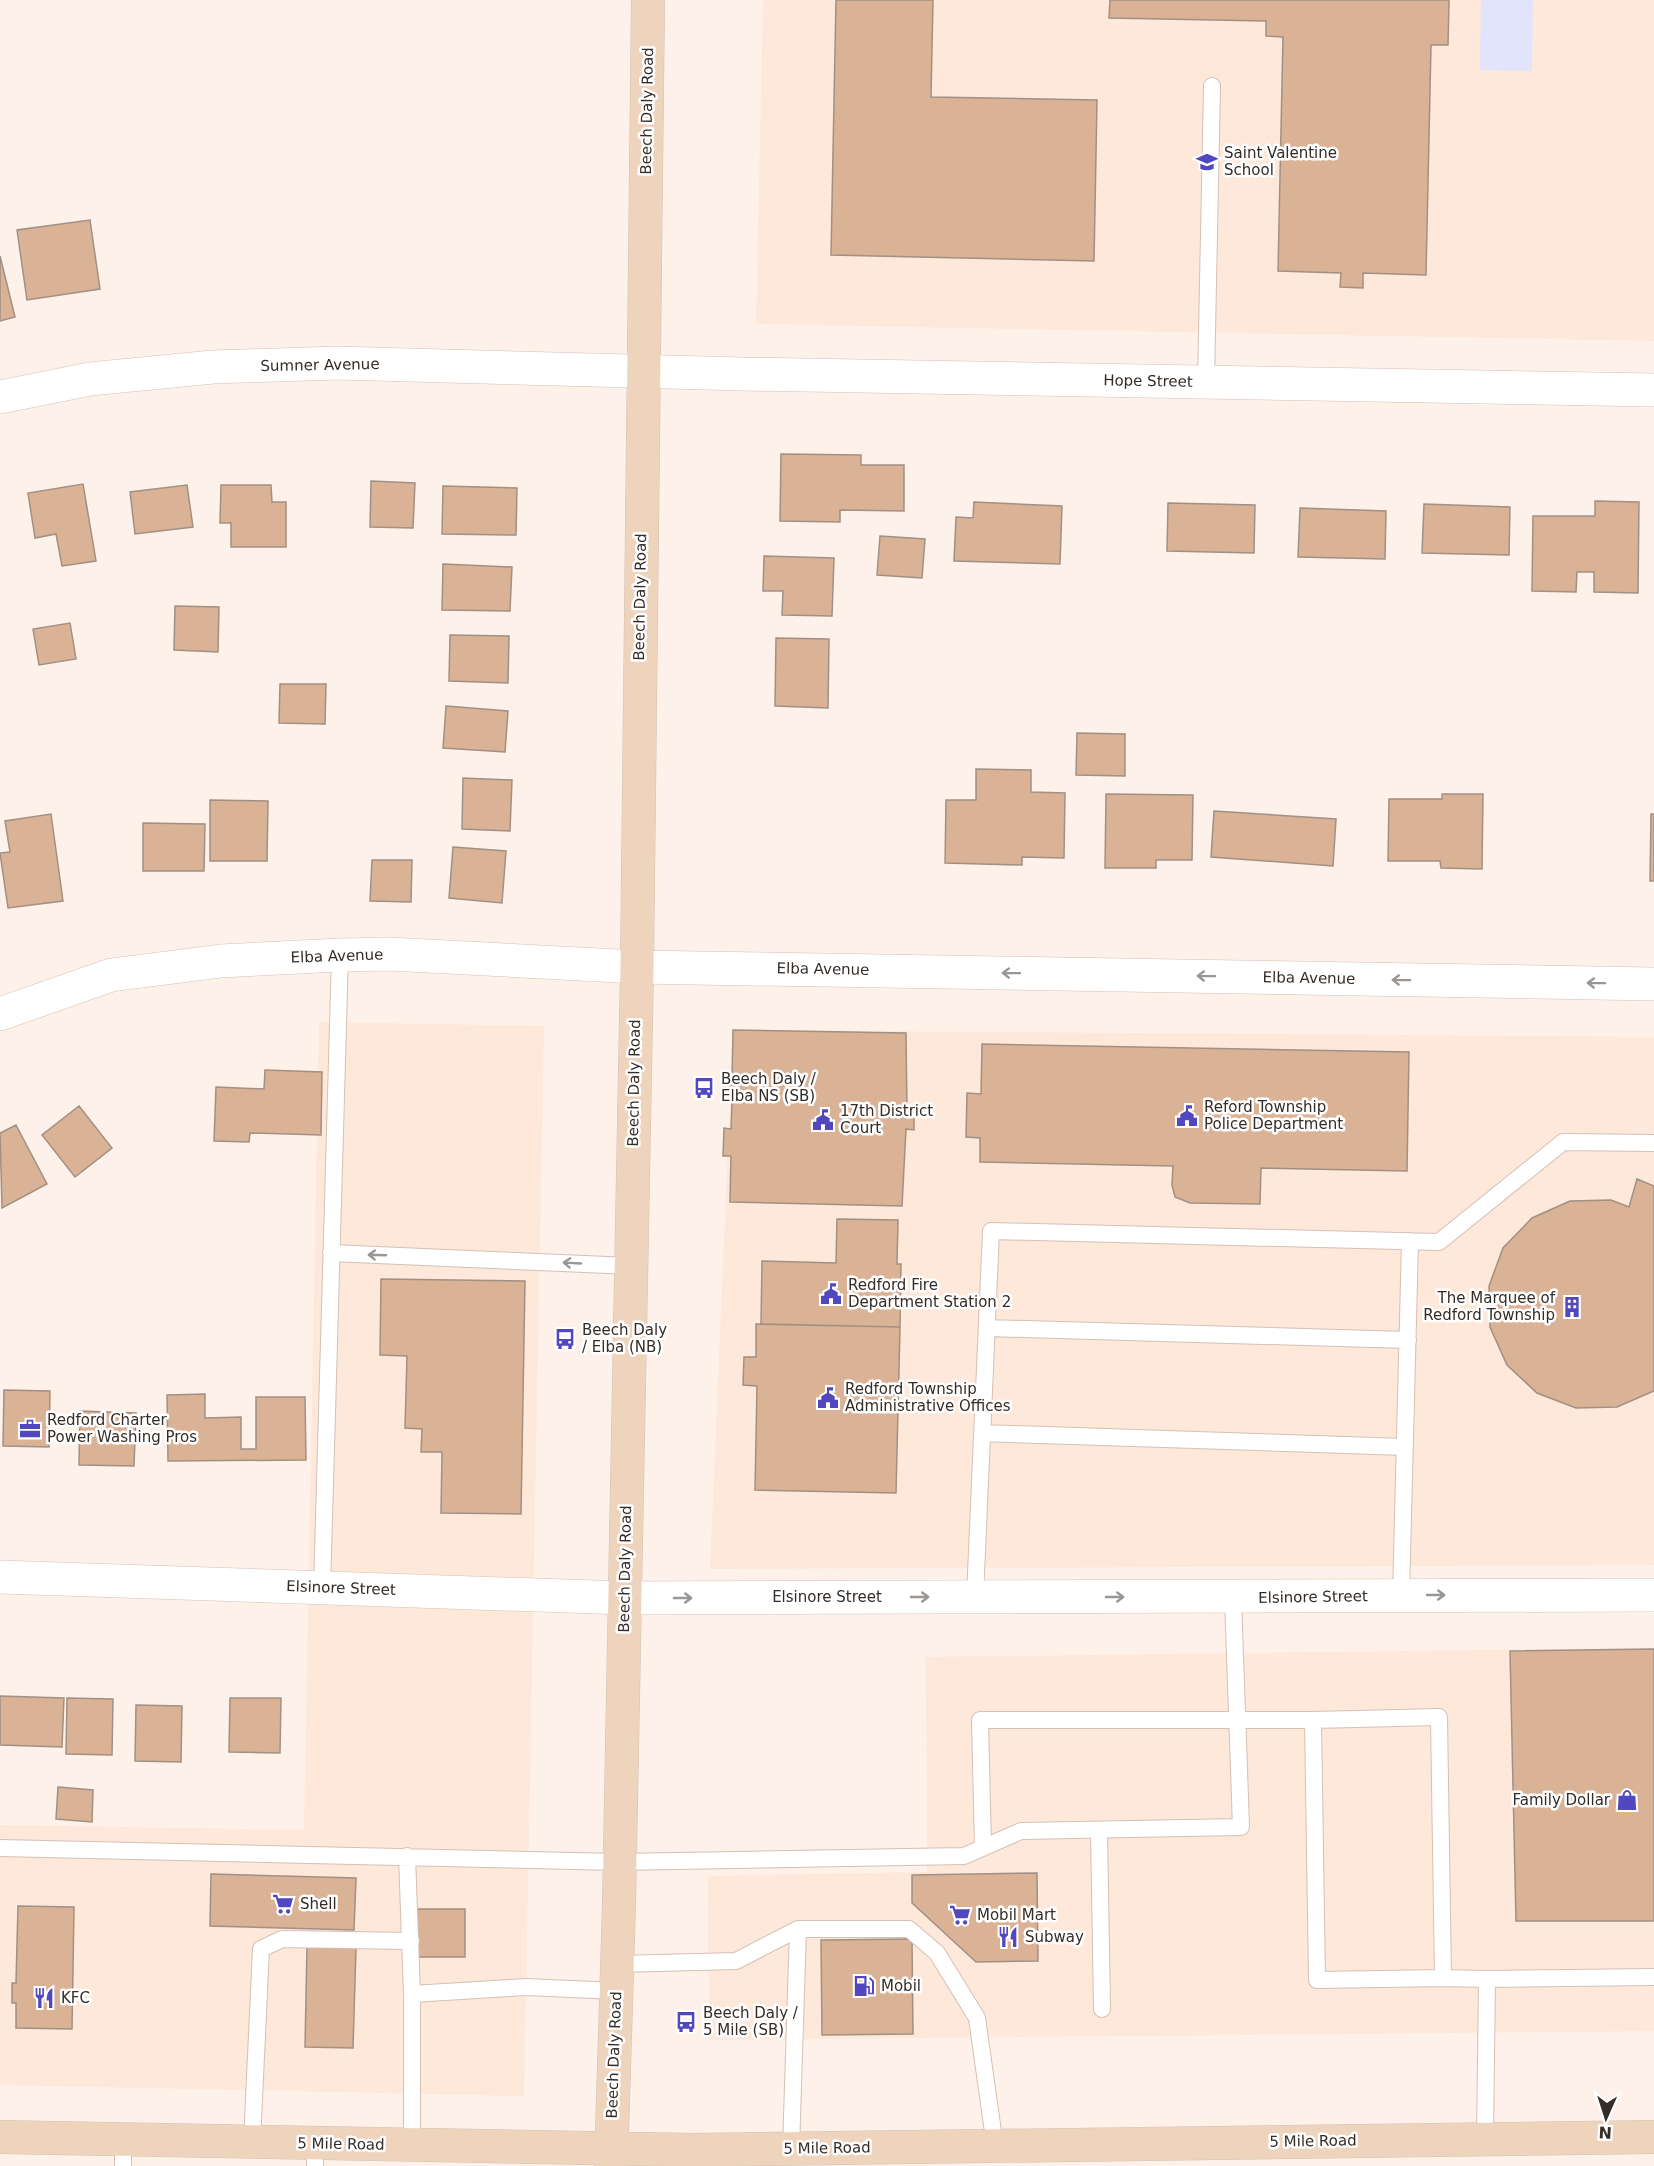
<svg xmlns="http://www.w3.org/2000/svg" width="1654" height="2166" font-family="'DejaVu Sans',sans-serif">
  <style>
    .built { fill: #fde8da }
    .green { fill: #e2e4fb }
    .building { fill: #dab296; stroke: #a29084; stroke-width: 1.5 }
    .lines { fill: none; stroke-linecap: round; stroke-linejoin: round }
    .service-casing { stroke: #d4c1b5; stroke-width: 18 }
    .minor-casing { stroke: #d4c1b5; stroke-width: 34 }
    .secondary-casing { stroke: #d4c1b5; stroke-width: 34 }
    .service { stroke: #fff; stroke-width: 16 }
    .minor { stroke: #fff; stroke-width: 33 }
    .secondary { stroke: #eed4bc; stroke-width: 33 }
    .oneway { stroke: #999693 }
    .labels { text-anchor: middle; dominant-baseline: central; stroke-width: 5; stroke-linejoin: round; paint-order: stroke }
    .street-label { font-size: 15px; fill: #332c27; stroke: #fff }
    .poi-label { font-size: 15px; fill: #332c27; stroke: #fff; text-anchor: start }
  </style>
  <rect width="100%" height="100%" fill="#fdf1e9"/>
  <!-- built -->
  <path class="built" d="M763,0H1654V341L756,324Z
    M319,1022L544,1026L524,2096L0,2085V1825L304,1830Z
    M733,1030L1654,1037V1565L710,1569Z
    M1654,1648V2031L709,2040L708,1876L927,1872L926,1657Z"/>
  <!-- green -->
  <path class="green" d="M1481,0H1533L1532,71L1480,70Z"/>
  <!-- building -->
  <path class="building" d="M836,0H933L931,97L1097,100L1094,261L831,255Z
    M1110,0H1449L1448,45H1431L1426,275L1363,273V288L1340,287L1341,273L1278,271L1283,37L1266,36V21L1109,18Z
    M90,220L100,289L27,300L17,230Z
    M0,256L15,317L0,321Z
    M781,454L861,455V465H904V511L840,510V522L780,521Z
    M371,481L415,483L413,528L370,527Z
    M83,484L96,561L62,566L56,534L35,538L28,493Z
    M187,485L193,527L135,534L130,492Z
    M221,485H271L272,502H286V547H231V523H220Z
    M443,486L517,488L516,535L442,534Z
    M1595,501L1639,502L1638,593L1594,592V572H1577L1576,592L1532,591L1533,516H1595Z
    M974,502L1062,506L1060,564L954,561L956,517L973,518Z
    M1168,503L1255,505L1254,553L1167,551Z
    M1424,504L1510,507L1509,555L1422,553Z
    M1300,508L1386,511L1385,559L1298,557Z
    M880,536L925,539L922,578L877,575Z
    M764,556L834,558L832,616L782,615L783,591H763Z
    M443,564L512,567L510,611L442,610Z
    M175,606L219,607L218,652L174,650Z
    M70,623L76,659L39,665L33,629Z
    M450,635L509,636L508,683L449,681Z
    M776,638L829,639L828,708L775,706Z
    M280,684H326L325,724L279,723Z
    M446,706L508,711L505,752L443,748Z
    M1077,733L1125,734V776L1076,775Z
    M976,769L1031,770V792L1065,793L1064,858L1022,857V865L945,863L946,800H976Z
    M463,778L512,780L510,831L462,829Z
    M1106,794L1193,795L1192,860H1156V868H1105Z
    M1442,794H1483L1482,869L1441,868L1440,861H1388L1389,799H1442Z
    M210,800L268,801L267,861H210Z
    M1214,811L1336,819L1333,866L1211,857Z
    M51,814L63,901L8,908L0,853L10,852L5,821Z
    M1651,814H1654V881H1650Z
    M143,823L205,824L204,871H143Z
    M453,847L506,851L502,903L449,898Z
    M372,860H412L411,902L370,901Z
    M733,1030L906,1033L907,1112H914V1130L906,1129L902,1206L730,1202L731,1156H723L724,1128L731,1129L732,1102H724L725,1077L732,1078Z
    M982,1044L1409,1052L1407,1171L1261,1168L1260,1204L1190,1203L1175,1197L1172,1185L1173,1166L980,1162V1138L966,1137L967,1093L981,1094Z
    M265,1070L322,1072L321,1135L250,1133L249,1142L214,1141L216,1087L264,1089Z
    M79,1106L112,1148L75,1177L42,1135Z
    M16,1125L47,1184L2,1208L0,1133Z
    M1637,1179L1654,1186V1391L1617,1407L1576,1408L1537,1393L1507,1365L1490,1327L1489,1286L1503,1248L1532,1218L1570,1201L1611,1200L1629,1207Z
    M837,1219L898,1220L897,1264H901L900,1327L761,1324L762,1261L836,1263Z
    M381,1279L525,1281L521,1514L441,1513L442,1452H421L422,1429L405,1428L407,1356L380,1355Z
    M756,1324L900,1327L896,1493L755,1490L757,1386L743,1385L744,1357H756Z
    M4,1390L50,1391L49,1447L3,1446Z
    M205,1394V1418L241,1417V1449H256V1397H305L306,1460L168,1461L167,1395Z
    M80,1411L136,1413L134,1466L79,1465Z
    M1654,1649V1921H1516L1510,1651Z
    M0,1696L64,1698L62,1747L0,1745Z
    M67,1698L113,1699L112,1755L66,1754Z
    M230,1698H281L280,1753L229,1752Z
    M136,1705L182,1706L181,1762L135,1761Z
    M58,1787L93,1790L92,1822L56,1819Z
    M1037,1873L1038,1961L976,1962L912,1903V1875Z
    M211,1874L356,1878L354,1930L210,1926Z
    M18,1906L74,1907L72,2029L16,2028V2003H12V1983H16Z
    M416,1909H465V1957H416Z
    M912,1939L913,2034L822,2035L821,1940Z
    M307,1947L356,1948L353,2048L305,2047Z"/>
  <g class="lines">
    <defs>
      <path id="service" d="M1206,382L1212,86
        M331,1253L631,1266
        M987,1328L1408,1340
        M982,1433L1405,1447
        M322,1588L340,955
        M1401,1595L1410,1241
        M975,1597L991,1231L1439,1242L1563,1142L1654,1143
        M1313,1720L1317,1980L1443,1978
        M1099,1830L1102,2009
        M0,1848L618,1862L964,1856L1021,1831L1241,1827L1233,1598
        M983,1848L980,1720H1313L1439,1717L1443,1978L1487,1979
        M407,1856L412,1994
        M617,1964L736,1961L798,1929H909L937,1953L977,2018L995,2146
        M1485,2138L1487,1979L1654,1977
        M252,2142L261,1949L282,1939L411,1941
        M315,2143V2166
        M412,2145V1994L526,1987L616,1991
        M791,2149L798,1929
        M123,2166V2140"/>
      <path id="minor" d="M0,397L90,379L213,367L337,363L742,374L1654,390
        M0,1014L111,975L221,961L340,955L389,954L637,967L1654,984
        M0,1577L625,1598L1654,1595"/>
      <path id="secondary" d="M0,2137L693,2150L1654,2137
        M611,2166L619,1904L637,967L648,0"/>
    </defs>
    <!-- service casing -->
    <use href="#service" class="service-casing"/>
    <!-- minor casing -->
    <use href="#minor" class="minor-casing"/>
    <!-- secondary casing -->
    <use href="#secondary" class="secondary-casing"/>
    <!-- service -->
    <use href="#service" class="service"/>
    <!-- minor -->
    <use href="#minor" class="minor"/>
    <!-- secondary -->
    <use href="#secondary" class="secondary"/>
  </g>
  <!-- one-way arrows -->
  <defs><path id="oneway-shaft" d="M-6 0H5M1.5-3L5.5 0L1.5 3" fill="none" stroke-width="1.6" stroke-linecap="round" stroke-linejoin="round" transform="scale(1.5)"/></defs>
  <g class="oneway">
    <use href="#oneway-shaft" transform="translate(1011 973) rotate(-179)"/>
    <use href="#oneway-shaft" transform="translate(1206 976) rotate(-179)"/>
    <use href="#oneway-shaft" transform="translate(1401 980) rotate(-179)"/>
    <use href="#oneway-shaft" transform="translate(1596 983) rotate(-179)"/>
    <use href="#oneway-shaft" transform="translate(377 1255) rotate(-178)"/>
    <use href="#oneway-shaft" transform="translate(572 1263) rotate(-177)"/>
    <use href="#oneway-shaft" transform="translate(1436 1595)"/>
    <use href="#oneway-shaft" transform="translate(920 1597)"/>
    <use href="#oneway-shaft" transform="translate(1115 1597)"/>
    <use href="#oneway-shaft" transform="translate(683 1598)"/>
  </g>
  <!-- icons -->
  <defs>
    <symbol id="school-bare" viewBox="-9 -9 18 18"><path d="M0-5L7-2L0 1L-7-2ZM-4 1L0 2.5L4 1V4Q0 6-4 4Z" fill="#5147be" stroke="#fff" stroke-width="2.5" paint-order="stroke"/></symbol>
    <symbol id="bus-bare" viewBox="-9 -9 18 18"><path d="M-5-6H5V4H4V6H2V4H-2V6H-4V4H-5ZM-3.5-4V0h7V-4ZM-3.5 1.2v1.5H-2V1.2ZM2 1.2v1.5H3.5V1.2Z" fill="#5147be" stroke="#fff" stroke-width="2.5" paint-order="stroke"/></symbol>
    <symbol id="civic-bare" viewBox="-9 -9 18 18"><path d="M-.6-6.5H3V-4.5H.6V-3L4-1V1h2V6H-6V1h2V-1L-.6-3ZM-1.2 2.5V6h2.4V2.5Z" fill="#5147be" stroke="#fff" stroke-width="2.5" paint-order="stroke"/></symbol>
    <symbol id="building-bare" viewBox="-9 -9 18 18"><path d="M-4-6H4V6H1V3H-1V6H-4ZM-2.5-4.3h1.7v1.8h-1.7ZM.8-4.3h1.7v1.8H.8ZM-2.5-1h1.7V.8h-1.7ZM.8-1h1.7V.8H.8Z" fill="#5147be" stroke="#fff" stroke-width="2.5" paint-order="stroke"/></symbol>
    <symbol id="office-bare" viewBox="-9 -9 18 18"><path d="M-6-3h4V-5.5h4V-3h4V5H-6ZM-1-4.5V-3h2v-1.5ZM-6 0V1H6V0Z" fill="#5147be" stroke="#fff" stroke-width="2.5" paint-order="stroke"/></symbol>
    <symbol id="shop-bare" viewBox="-9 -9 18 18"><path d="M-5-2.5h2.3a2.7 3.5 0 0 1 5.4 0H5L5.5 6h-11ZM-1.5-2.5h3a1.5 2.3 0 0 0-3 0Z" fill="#5147be" stroke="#fff" stroke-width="2.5" paint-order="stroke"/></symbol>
    <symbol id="supermarket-bare" viewBox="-9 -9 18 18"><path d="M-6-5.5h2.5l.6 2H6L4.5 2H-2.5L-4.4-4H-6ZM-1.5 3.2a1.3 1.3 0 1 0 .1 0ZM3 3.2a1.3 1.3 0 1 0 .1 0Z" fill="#5147be" stroke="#fff" stroke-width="2.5" paint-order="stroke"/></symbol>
    <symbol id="restaurant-bare" viewBox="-9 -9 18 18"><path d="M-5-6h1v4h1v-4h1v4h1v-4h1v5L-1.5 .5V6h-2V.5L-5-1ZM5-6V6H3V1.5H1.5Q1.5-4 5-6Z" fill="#5147be" stroke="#fff" stroke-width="2.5" paint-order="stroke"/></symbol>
    <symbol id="fuel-bare" viewBox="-9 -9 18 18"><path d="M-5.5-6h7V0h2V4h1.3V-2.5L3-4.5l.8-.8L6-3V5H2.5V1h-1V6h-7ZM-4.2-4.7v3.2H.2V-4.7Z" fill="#5147be" stroke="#fff" stroke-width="2.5" paint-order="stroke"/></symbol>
  </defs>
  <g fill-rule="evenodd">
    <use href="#school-bare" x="1192" y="147" width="30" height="30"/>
    <use href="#bus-bare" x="689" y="1073" width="30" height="30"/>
    <use href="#civic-bare" x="1172" y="1101" width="30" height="30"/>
    <use href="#civic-bare" x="808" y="1105" width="30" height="30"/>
    <use href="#civic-bare" x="816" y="1279" width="30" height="30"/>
    <use href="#building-bare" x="1557" y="1292" width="30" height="30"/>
    <use href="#bus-bare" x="550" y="1324" width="30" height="30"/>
    <use href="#civic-bare" x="813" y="1383" width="30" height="30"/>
    <use href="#office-bare" x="15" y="1414" width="30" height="30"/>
    <use href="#shop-bare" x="1612" y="1785" width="30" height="30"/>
    <use href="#supermarket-bare" x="268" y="1889" width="30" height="30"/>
    <use href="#supermarket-bare" x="945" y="1900" width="30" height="30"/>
    <use href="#restaurant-bare" x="993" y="1922" width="30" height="30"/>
    <use href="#fuel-bare" x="849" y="1971" width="30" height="30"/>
    <use href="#restaurant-bare" x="29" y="1983" width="30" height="30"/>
    <use href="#bus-bare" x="671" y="2007" width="30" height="30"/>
  </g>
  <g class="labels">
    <!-- street labels -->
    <g class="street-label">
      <text transform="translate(647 111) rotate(-89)">Beech Daly Road</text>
      <text transform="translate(320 365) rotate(-1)">Sumner Avenue</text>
      <text transform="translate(1148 381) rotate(1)">Hope Street</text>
      <text transform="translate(640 597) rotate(-89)">Beech Daly Road</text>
      <text transform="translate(337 956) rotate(-2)">Elba Avenue</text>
      <text transform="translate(823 969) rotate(1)">Elba Avenue</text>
      <text transform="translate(1309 978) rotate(1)">Elba Avenue</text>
      <text transform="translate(634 1083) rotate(-89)">Beech Daly Road</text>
      <text transform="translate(625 1569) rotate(-89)">Beech Daly Road</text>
      <text transform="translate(341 1588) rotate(2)">Elsinore Street</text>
      <text x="827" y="1597">Elsinore Street</text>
      <text transform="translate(1313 1597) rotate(-1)">Elsinore Street</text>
      <text transform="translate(614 2055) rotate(-88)">Beech Daly Road</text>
      <text transform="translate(1313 2141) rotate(-1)">5 Mile Road</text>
      <text transform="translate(341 2144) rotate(1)">5 Mile Road</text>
      <text transform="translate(827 2148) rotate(-1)">5 Mile Road</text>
    </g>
    <!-- poi labels -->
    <g class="poi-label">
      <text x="1224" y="153">Saint Valentine<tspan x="1224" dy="17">School</tspan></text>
      <text x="721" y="1079">Beech Daly /<tspan x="721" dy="17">Elba NS (SB)</tspan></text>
      <text x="1204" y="1107">Reford Township<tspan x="1204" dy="17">Police Department</tspan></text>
      <text x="840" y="1111">17th District<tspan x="840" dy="17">Court</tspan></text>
      <text x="848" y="1285">Redford Fire<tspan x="848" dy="17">Department Station 2</tspan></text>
      <text x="1555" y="1298" text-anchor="end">The Marquee of<tspan x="1555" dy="17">Redford Township</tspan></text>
      <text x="582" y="1330">Beech Daly<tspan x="582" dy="17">/ Elba (NB)</tspan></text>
      <text x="845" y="1389">Redford Township<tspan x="845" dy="17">Administrative Offices</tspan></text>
      <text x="47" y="1420">Redford Charter<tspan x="47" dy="17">Power Washing Pros</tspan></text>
      <text x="1610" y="1800" text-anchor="end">Family Dollar</text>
      <text x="300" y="1904">Shell</text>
      <text x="977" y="1915">Mobil Mart</text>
      <text x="1025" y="1937">Subway</text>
      <text x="881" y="1986">Mobil</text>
      <text x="61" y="1998">KFC</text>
      <text x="703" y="2013">Beech Daly /<tspan x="703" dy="17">5 Mile (SB)</tspan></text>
    </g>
  </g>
  <!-- north arrow -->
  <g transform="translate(1606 2118) rotate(183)" stroke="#ffffff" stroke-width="4.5" paint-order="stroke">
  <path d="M0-4.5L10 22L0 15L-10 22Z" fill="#332c27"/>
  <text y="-9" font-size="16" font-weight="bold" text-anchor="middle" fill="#332c27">N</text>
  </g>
</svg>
